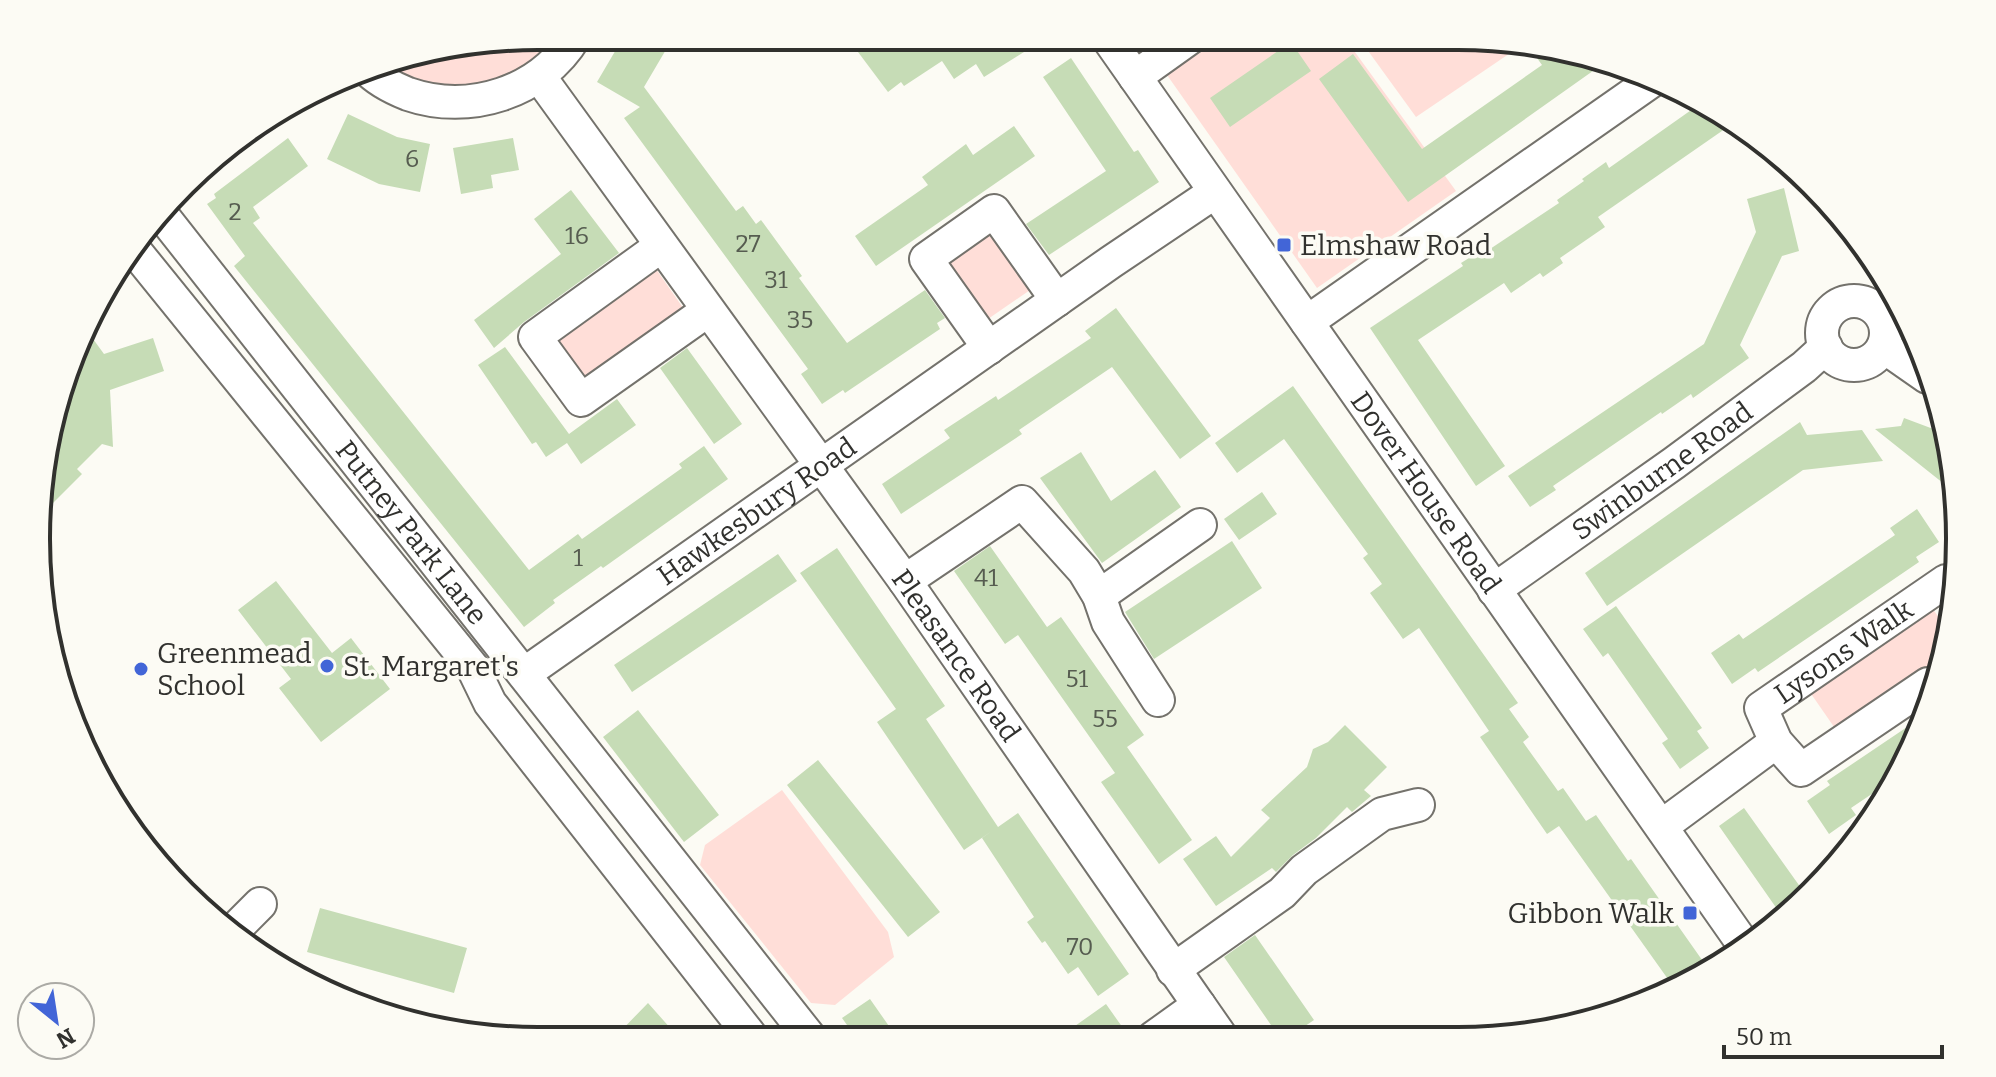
<svg xmlns="http://www.w3.org/2000/svg" width="1996" height="1077" font-family="Bitter,serif">
  <style>
    .green { fill: #ffded8 }
    .building { fill: #c6dcb6 }
    .lines { fill: none; stroke-linecap: round; stroke-linejoin: round }
    .minor-casing { stroke: #74726c; stroke-width: 36 }
    .minor { stroke: #fff; stroke-width: 32 }
    .poi-dot { fill: #4265d7; stroke: #fcfbf4; stroke-width: 3 }
    .labels { text-anchor: middle; dominant-baseline: central; stroke-width: 7; stroke-linejoin: round; paint-order: stroke }
    .number-label { font-size: 24px; fill: #565c50 }
    .poi-label { font-size: 28px; fill: #31312e; stroke: #fcfbf4; text-anchor: start }
    .street-label { font-size: 28px; fill: #31312e; stroke: #fcfbf4 }
    .rim { fill: none; stroke: #31312e; stroke-width: 4 }
  </style>
  <rect width="100%" height="100%" fill="#fcfbf4"/>
  <!-- green -->
  <path class="green" d="M538,36H557L516,75L475,88L415,82L384,62Z
    M1223,37H1344L1456,191L1317,288L1167,75Z
    M1358,37H1490L1525,43L1416,117Z
    M988,231L1033,288L988,319L945,261Z
    M656,269L688,315L590,386L555,339Z
    M1930,605L1947,629L1931,675L1841,737L1807,688Z
    M782,790L888,932L894,957L835,1005L811,1003L700,865L705,845Z"/>
  <!-- building -->
  <path class="building" d="M624,36H674L644,87L736,211L743,206L756,224L761,220L802,276L799,278L847,343L925,290L945,318L937,323L940,329L845,393L843,390L822,404L801,374L808,369L624,118L640,107L597,82Z
    M846,36H927L1048,37L984,77L976,64L954,79L942,61L904,86L901,82L888,92Z
    M1291,42L1311,71L1230,127L1210,98Z
    M1552,47L1588,53L1607,61L1408,202L1319,79L1353,54L1422,149L1542,65L1537,58Z
    M1071,58L1134,152L1138,150L1159,182L1049,255L1026,224L1106,171L1043,77Z
    M1704,101L1732,124L1598,217L1605,227L1560,258L1563,263L1543,277L1540,273L1511,293L1504,283L1418,340L1505,466L1476,486L1370,328L1463,266L1461,263L1482,250L1484,253L1559,203L1557,200L1584,181L1582,179L1606,162L1609,168Z
    M348,114L397,137L430,144L420,192L379,184L327,159Z
    M1014,126L1035,156L876,266L855,236L928,185L922,177L966,144L973,155Z
    M288,138L308,166L253,207L260,218L253,223L529,570L578,534L582,539L682,468L679,464L704,446L728,479L603,568L601,566L553,600L555,603L524,627L234,266L245,256L207,204L216,198L214,194Z
    M513,138L519,170L491,175L493,188L461,194L453,148Z
    M1784,188L1799,251L1782,256L1740,345L1749,358L1693,398L1691,394L1662,414L1661,412L1553,486L1556,490L1530,507L1508,476L1704,344L1756,232L1747,199Z
    M571,190L619,253L524,322L494,348L474,320L561,254L534,219Z
    M1116,308L1211,436L1180,459L1112,367L1019,430L1022,434L901,514L882,484L950,438L944,430L996,396L998,400L1091,338L1085,331Z
    M88,332L104,354L153,338L164,371L110,390L113,447L102,444L77,469L82,474L43,513L53,408Z
    M505,347L569,434L617,399L636,425L581,464L567,443L546,457L536,442L532,444L478,365Z
    M687,348L742,424L714,444L660,368Z
    M1293,386L1518,703L1509,709L1529,737L1523,742L1558,791L1563,788L1586,821L1596,815L1628,861L1631,859L1707,967L1675,989L1559,826L1547,834L1480,737L1489,731L1419,628L1403,639L1370,593L1382,584L1363,558L1368,554L1284,439L1237,473L1215,443Z
    M1904,418L1944,433L1948,487L1875,429L1901,426Z
    M1800,422L1807,435L1862,430L1883,461L1803,470L1607,606L1585,573Z
    M1081,452L1111,501L1155,470L1181,507L1102,563L1040,478Z
    M1262,492L1277,514L1239,540L1224,519Z
    M1917,509L1939,542L1916,557L1919,562L1758,672L1755,668L1732,684L1711,653L1739,634L1743,639L1895,535L1890,528Z
    M1232,541L1262,588L1154,659L1125,612Z
    M990,546L1047,627L1061,617L1144,735L1127,747L1192,840L1159,864L1101,782L1115,773L1065,702L1018,635L1005,644L954,571Z
    M837,548L945,706L926,719L998,827L1018,813L1129,974L1098,996L1078,967L1068,974L1045,941L1042,943L1027,922L1034,917L982,838L992,831L964,850L877,722L896,709L800,573Z
    M778,554L797,581L632,692L614,665Z
    M276,581L332,653L351,638L390,689L321,742L279,688L291,679L238,610Z
    M1616,606L1702,728L1697,731L1709,748L1680,769L1662,743L1668,739L1608,653L1603,657L1583,629Z
    M638,710L719,815L684,842L603,737Z
    M1916,721L1897,777L1851,808L1856,815L1829,834L1807,801L1830,785L1827,781Z
    M1345,725L1387,767L1364,790L1371,796L1352,812L1347,807L1316,838L1293,855L1276,872L1272,868L1216,906L1183,859L1216,836L1231,857L1270,818L1261,810L1307,767L1313,749L1328,742Z
    M818,760L940,912L908,937L787,785Z
    M1744,808L1806,895L1782,916L1719,826Z
    M320,908L467,948L454,993L307,952Z
    M1255,935L1314,1020L1289,1037L1280,1038L1224,957Z
    M870,999L898,1039H857L842,1018Z
    M648,1003L680,1039L612,1040Z
    M1106,1004L1130,1038H1058Z"/>
  <g class="lines">
    <defs>
      <g id="minor">
        <path id="s1" d="M1107,37L1746,948"/>
        <path d="M366,68C377,80 393,88 408,94C469,115 541,93 575,36"/>
        <path id="s2" d="M539,76L905,581L1199,1005"/>
        <path d="M1135,77L1191,37"/>
        <path id="s3" d="M162,215L811,1039"/>
        <path d="M661,246L535,337L581,400L707,311"/>
        <path d="M132,247L473,668L490,703L753,1039"/>
        <circle cx="1854" cy="333" r="32"/>
        <path d="M1307,322L1653,80"/>
        <path d="M1884,347L1927,377"/>
        <path d="M989,348L926,259L994,211L1057,300"/>
        <path d="M905,581L1022,502L1084,571L1099,596L1108,622L1158,700"/>
        <path id="s4" d="M1494,590L1674,463L1804,367L1826,347"/>
        <path d="M1099,596L1200,525"/>
        <path id="s5" d="M524,674L1111,262L1215,192"/>
        <path id="s6" d="M1928,684L1801,770L1776,742L1761,708L1946,581L1955,591"/>
        <path d="M1662,826L1776,742"/>
        <path d="M234,930L260,904"/>
        <path d="M1173,970L1282,893L1304,870L1382,814L1418,805"/>
        <path d="M1153,1038L1199,1005L1222,1038"/>
      </g>
    </defs>
    <!-- minor casing -->
    <use href="#minor" class="minor-casing"/>
    <!-- minor -->
    <use href="#minor" class="minor"/>
  </g>
  <!-- markers -->
  <g class="poi-dot">
    <rect x="1276" y="237" width="16" height="16" rx="4"/>
    <circle cx="327" cy="666" r="8"/>
    <circle cx="141" cy="669" r="8"/>
    <rect x="1682" y="905" width="16" height="16" rx="4"/>
  </g>
  <g class="labels">
    <!-- number labels -->
    <g class="number-label">
      <text x="412" y="159">6</text>
      <text x="235" y="212">2</text>
      <text x="577" y="236">16</text>
      <text x="748" y="244">27</text>
      <text x="776" y="280">31</text>
      <text x="800" y="320">35</text>
      <text x="578" y="558">1</text>
      <text x="986" y="578">41</text>
      <text x="1077" y="679">51</text>
      <text x="1105" y="719">55</text>
      <text x="1080" y="947">70</text>
    </g>
    <!-- poi labels -->
    <g class="poi-label">
      <text x="1300" y="245">Elmshaw Road</text>
      <text x="157" y="653">Greenmead<tspan x="157" dy="32">School</tspan></text>
      <text x="343" y="666">St. Margaret's</text>
      <text x="1674" y="913" text-anchor="end">Gibbon Walk</text>
    </g>
    <!-- street labels -->
    <g class="street-label">
      <text stroke="none"><textPath href="#s4" startOffset="206">Swinburne Road</textPath></text>
      <text stroke="none"><textPath href="#s1" startOffset="556">Dover House Road</textPath></text>
      <text stroke="none"><textPath href="#s5" startOffset="284">Hawkesbury Road</textPath></text>
      <text stroke="none"><textPath href="#s3" startOffset="404">Putney Park Lane</textPath></text>
      <text stroke="none"><textPath href="#s6" startOffset="328">Lysons Walk</textPath></text>
      <text stroke="none"><textPath href="#s2" startOffset="714">Pleasance Road</textPath></text>
    </g>
  </g>
  <!-- crop -->
  <path d="M0 0H1996V1077H0ZM538 50H1458A488 488 0 0 1 1946 538V539A488 488 0 0 1 1458 1027H538A488 488 0 0 1 50 539V538A488 488 0 0 1 538 50Z" fill="#fcfbf4" fill-rule="evenodd"/>
  <path class="rim" d="M538 50H1458A488 488 0 0 1 1946 538V539A488 488 0 0 1 1458 1027H538A488 488 0 0 1 50 539V538A488 488 0 0 1 538 50Z"/>
  <!-- north arrow -->
  <g transform="translate(56 1021) rotate(150)"><circle r="38" fill="#fcfbf4" stroke="#abaaa5" stroke-width="2"/>
  <path d="M0-6L14 30L0 20L-14 30Z" fill="#4265d7"/>
  <text y="-12" font-size="22" font-weight="bold" text-anchor="middle" fill="#31312e">N</text>
  </g>
  <!-- scale -->
  <path d="M1724 1045v12h218v-12" fill="none" stroke="#31312e" stroke-width="4"/>
  <text x="1736" y="1045" font-size="24" fill="#31312e" stroke="#fcfbf4" stroke-width="6" paint-order="stroke">50 m</text>
</svg>
